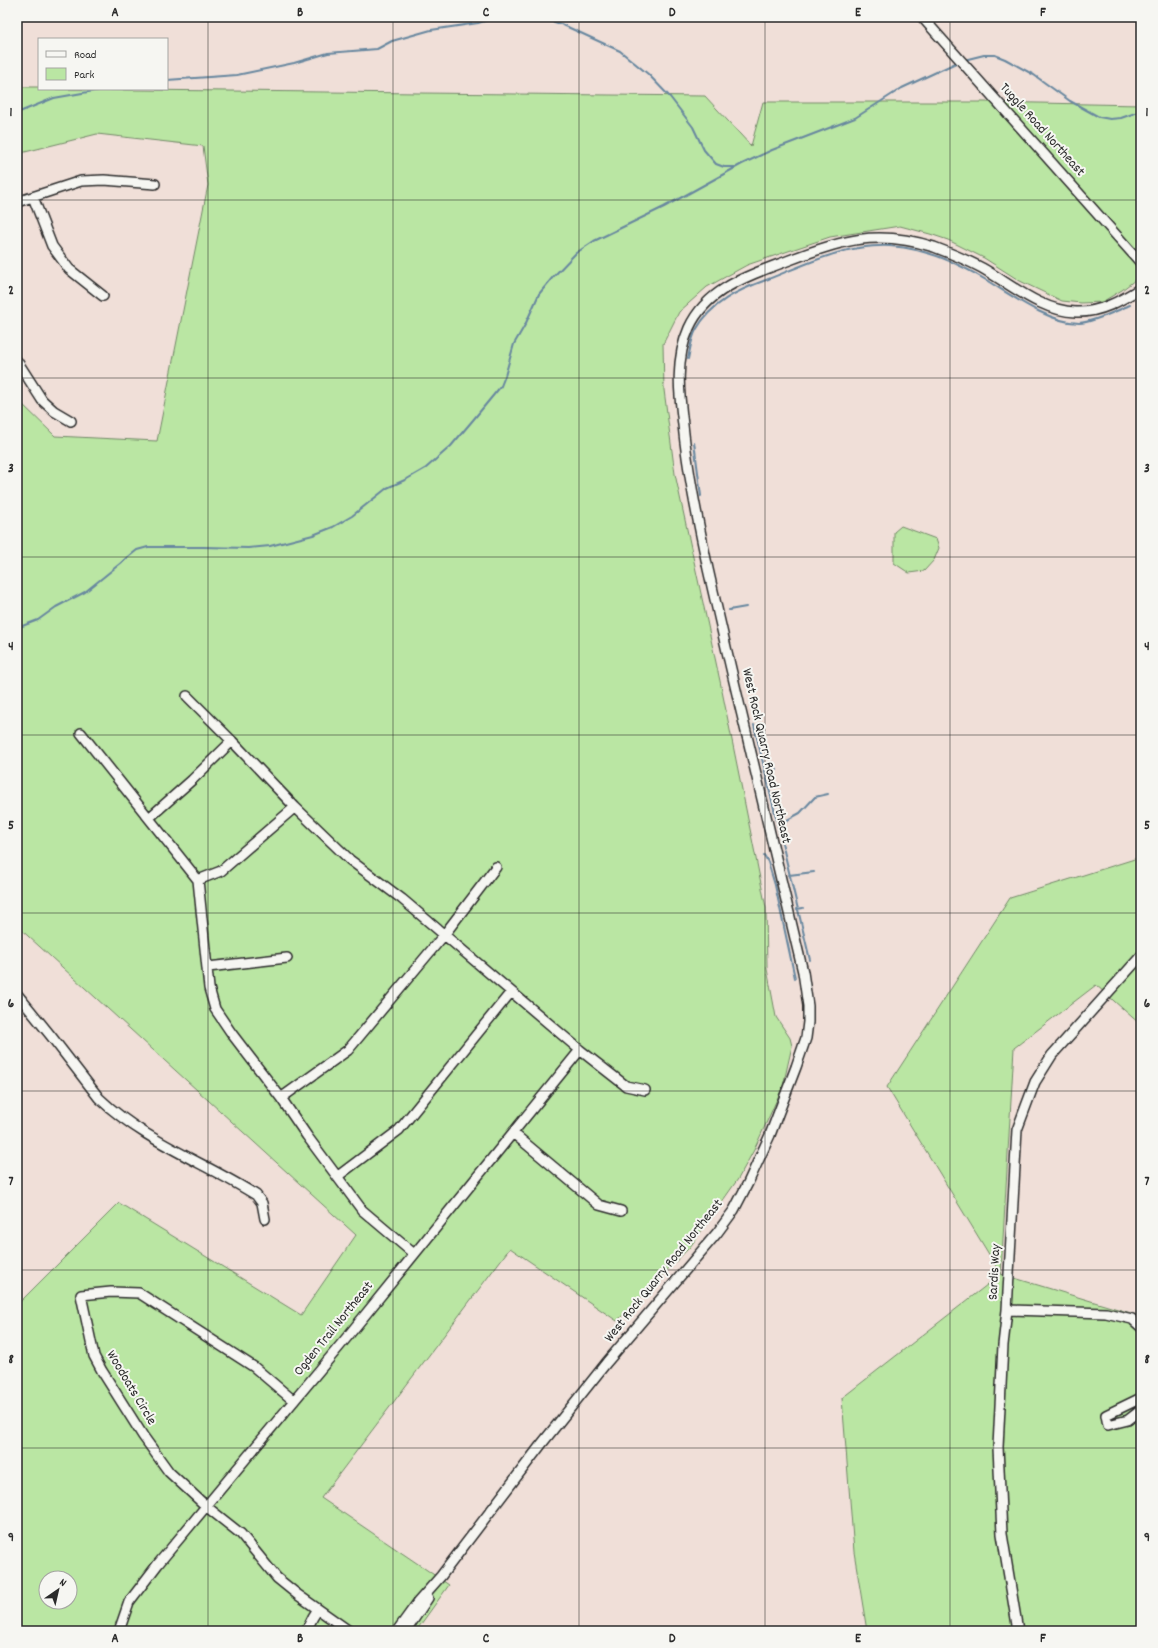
<svg xmlns="http://www.w3.org/2000/svg" width="1158" height="1648" font-family="Dekko,sans-serif">
  <style>
    .green { fill: #bae6a3; stroke: #728867; fill-rule: evenodd }
    .lines { fill: none; stroke-linecap: round; stroke-linejoin: round }
    .stream { stroke: #67879f; stroke-width: 2 }
    .minor-casing { stroke: #2b2b2b; stroke-width: 12 }
    .minor { stroke: #f6f6f2; stroke-width: 9 }
    .grid { fill: none; stroke: #2b2b2b; stroke-width: 1; stroke-opacity: 0.55 }
    .labels { text-anchor: middle; dominant-baseline: central; stroke-width: 4; stroke-linejoin: round; paint-order: stroke }
    .street-label { font-size: 14px; fill: #2b2b2b; stroke: #f6f6f2 }
    .neatline { fill: none; stroke: #2b2b2b; stroke-width: 1.5 }
    .grid-label { font-size: 13px; text-anchor: middle; font-weight: bold; fill: #2b2b2b }
  </style>
  <rect width="100%" height="100%" fill="#f0dfd8"/>
  <filter id="ink" filterUnits="userSpaceOnUse"><feTurbulence type="fractalNoise" baseFrequency=".025" numOctaves="2"/><feDisplacementMap in="SourceGraphic" scale="8" xChannelSelector="R" yChannelSelector="G"/><feConvolveMatrix kernelMatrix="1 2 1 2 8 2 1 2 1" color-interpolation-filters="sRGB"/></filter>
  <g filter="url(#ink)">
    <!-- green -->
    <path class="green" d="M17,87H39V89L705,96L751,146L763,102H985L1141,105V278L1139,277L1122,290L1102,302L1081,303L1062,301L1020,281L984,258L948,240L930,234L900,226L830,237L747,265L707,287L679,312L663,344L664,390L675,474L720,681L766,908L767,969L776,1017L790,1038L792,1046L783,1086L754,1150L738,1179L690,1247L617,1321L510,1248L321,1498L449,1585L416,1631H17V1305L119,1203L301,1315L356,1235L17,926V399L55,436L157,441L208,185L203,146L97,134L17,154ZM46,1578H70V1602H46Z
      M901,526L936,539L939,548L934,560L924,571L909,573L894,563V532Z
      M1141,857V1025L1096,985L1014,1048L1001,1274L1141,1316V1631H867L854,1552L842,1398L1001,1274L887,1087L1010,898Z"/>
    <g class="lines">
      <!-- stream -->
      <path class="stream" d="M527,17L548,20L561,24L620,51L648,74L670,97L693,127L704,150L716,164L724,167H735
        M964,60L984,55H995L1005,59L1034,75L1070,101L1099,117L1110,119L1121,118L1141,111
        M167,80L237,75L294,63L328,53L377,49L392,41L431,30L478,23L498,17
        M17,113L54,98L105,89
        M688,359C690,350 691,339 696,330C711,303 738,290 766,280C807,264 845,244 890,246C924,248 958,263 986,280C1011,295 1049,323 1079,323C1094,322 1116,311 1130,305
        M694,442L701,496
        M729,610L746,607
        M17,628L38,620L56,607L85,592L137,550L148,547H203L248,548L270,546L313,535L333,527L352,516L387,488L407,479L426,468L451,446L473,420L501,386L505,376L514,344L525,325L539,294L553,277L576,253L594,241L664,207L742,164L772,150L855,118L902,88L958,62
        M754,725L810,960
        M764,769L774,767L777,769
        M778,825L800,813L815,797L828,794
        M764,855L768,862L775,885L795,978
        M789,875L814,872
        M797,909L803,908"/>
      <defs>
        <path id="minor" d="M922,17L1141,263
          M33,197L52,246L69,269L103,296
          M17,202L81,181L104,180L155,184
          M17,361L42,400L54,411L71,421
          M81,733L198,880L209,988L215,1009L232,1034L281,1098L307,1136L362,1210L414,1254
          M295,807L350,860L402,899L580,1050L626,1086L645,1090
          M149,818L192,780L232,741L187,696
          M198,880L221,871L295,807L232,741
          M208,967L287,958
          M17,994L51,1036L99,1098C144,1141 204,1162 256,1195L262,1203L265,1219
          M281,1098L348,1050L444,935L496,867
          M513,1133L599,1205L621,1211
          M338,1176L399,1130L511,992
          M1007,1310L1106,1313L1132,1319L1141,1327
          M1141,1398L1106,1415L1108,1425L1128,1420L1141,1410
          M294,1401L254,1367L139,1293L111,1292L81,1295L94,1356L102,1371L143,1436L169,1472L207,1507L241,1534L277,1578L298,1595L349,1631
          M119,1631L129,1602L158,1564L348,1336L580,1050
          M306,1631L313,1617L318,1609
          M397,1631L418,1602L441,1576L540,1446L607,1362L717,1233L734,1210L748,1183L770,1135L796,1067L806,1038L808,1022V1006L803,972C785,895 766,817 748,740C734,683 721,626 708,569C698,521 688,474 683,425C679,393 675,359 689,328C707,288 750,275 787,261C841,240 877,229 934,247C950,253 967,260 982,268C1012,285 1041,311 1076,312C1100,313 1122,300 1141,288
          M406,1631L428,1598
          M1018,1631L1002,1534L998,1447L1003,1345L1007,1310L1017,1130L1035,1082L1052,1055L1141,956"/>
      </defs>
      <!-- minor casing -->
      <use href="#minor" class="minor-casing"/>
      <!-- minor -->
      <use href="#minor" class="minor"/>
    </g>
  </g>
  <!-- grid -->
  <path class="grid" d="M208,17V1631M393,17V1631M579,17V1631M765,17V1631M950,17V1631M17,200H1141M17,378H1141M17,557H1141M17,735H1141M17,913H1141M17,1091H1141M17,1270H1141M17,1448H1141"/>
  <g class="labels">
    <!-- street labels -->
    <g class="street-label">
      <text transform="translate(1042 130) rotate(48)">Tuggle Road Northeast</text>
      <text transform="translate(766 756) rotate(77)">West Rock Quarry Road Northeast</text>
      <text transform="translate(664 1271) rotate(-51)">West Rock Quarry Road Northeast</text>
      <text transform="translate(995 1272) rotate(-87)">Sardis Way</text>
      <text transform="translate(334 1329) rotate(-51)">Ogden Trail Northeast</text>
      <text transform="translate(131 1388) rotate(59)">Woodoats Circle</text>
    </g>
  </g>
  <!-- margin -->
  <rect width="1158" height="1648" fill="none" stroke="#f6f6f2" stroke-width="44"/>
  <!-- legend -->
  <rect x="38" y="38" width="130" height="52" fill="#f6f6f2" stroke="#a5a5a2"/>
  <rect x="46" y="51" width="20" height="6" fill="#f6f6f2" stroke="#a5a5a2"/>
  <text x="74" y="58" font-size="12" fill="#2b2b2b">Road</text>
  <rect x="46" y="68" width="20" height="12" fill="#bae6a3" stroke="#a5a5a2"/>
  <text x="74" y="78" font-size="12" fill="#2b2b2b">Park</text>
  <!-- north arrow -->
  <g transform="translate(58 1590) rotate(34)"><circle r="19" fill="#f6f6f2" stroke="#a5a5a2"/>
  <path d="M0-3L7 15L0 10L-7 15Z" fill="#2b2b2b"/>
  <text y="-6" font-size="11" font-weight="bold" text-anchor="middle" fill="#2b2b2b">N</text>
  </g>
  <rect x="22" y="22" width="1114" height="1604" class="neatline"/>
  <g class="grid-label">
    <text x="115" y="16">A</text>
    <text x="300" y="16">B</text>
    <text x="486" y="16">C</text>
    <text x="672" y="16">D</text>
    <text x="858" y="16">E</text>
    <text x="1043" y="16">F</text>
    <text x="11" y="116">1</text>
    <text x="1147" y="116">1</text>
    <text x="11" y="294">2</text>
    <text x="1147" y="294">2</text>
    <text x="11" y="472">3</text>
    <text x="1147" y="472">3</text>
    <text x="11" y="650">4</text>
    <text x="1147" y="650">4</text>
    <text x="11" y="829">5</text>
    <text x="1147" y="829">5</text>
    <text x="11" y="1007">6</text>
    <text x="1147" y="1007">6</text>
    <text x="11" y="1185">7</text>
    <text x="1147" y="1185">7</text>
    <text x="11" y="1363">8</text>
    <text x="1147" y="1363">8</text>
    <text x="11" y="1541">9</text>
    <text x="1147" y="1541">9</text>
    <text x="115" y="1642">A</text>
    <text x="300" y="1642">B</text>
    <text x="486" y="1642">C</text>
    <text x="672" y="1642">D</text>
    <text x="858" y="1642">E</text>
    <text x="1043" y="1642">F</text>
  </g>
</svg>
